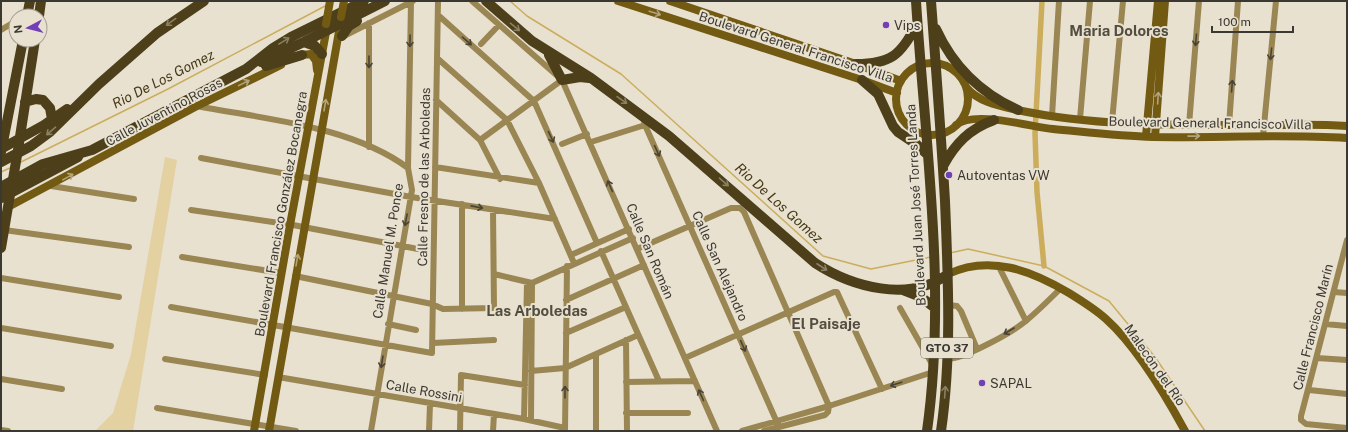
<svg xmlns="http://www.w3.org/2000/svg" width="1348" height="432" font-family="'Public Sans',sans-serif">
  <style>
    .green { fill: #e4d1a1 }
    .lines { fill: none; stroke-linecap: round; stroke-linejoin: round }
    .stream { stroke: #cbad5c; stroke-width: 1.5 }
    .canal { stroke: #cbad5c; stroke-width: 5.5 }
    .street { stroke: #9a8652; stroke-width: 6 }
    .secondary { stroke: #725a12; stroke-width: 8 }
    .primary { stroke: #4c3f1a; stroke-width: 10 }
    .secondary-bridge { stroke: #725a12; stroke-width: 8 }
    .primary-bridge { stroke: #4c3f1a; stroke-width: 10 }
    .oneway { stroke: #b3a47b }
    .oneway2 { stroke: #8a8063 }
    .oneway3 { stroke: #494437 }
    .poi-dot { fill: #723fb6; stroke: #e8e1d0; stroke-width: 1.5 }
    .labels { text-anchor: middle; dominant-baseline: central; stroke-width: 4; stroke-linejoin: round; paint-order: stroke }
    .shield { fill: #e8e1d0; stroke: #6f6b61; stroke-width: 1 }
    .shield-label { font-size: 12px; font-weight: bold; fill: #3b3832 }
    .poi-label { font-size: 13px; fill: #3b3832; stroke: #e8e1d0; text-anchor: start }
    .street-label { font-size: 13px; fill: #3b3832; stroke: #e8e1d0 }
    .water-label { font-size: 14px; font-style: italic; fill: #463916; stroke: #e8e1d0 }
    .quarter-label { font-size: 15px; font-weight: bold; fill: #534d3f; stroke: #e8e1d0 }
  </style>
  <rect width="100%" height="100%" fill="#e8e1d0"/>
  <!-- green -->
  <path class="green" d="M165,157L177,160L133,431H95L113,413L131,354Z"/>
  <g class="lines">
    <!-- stream -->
    <path class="stream" d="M510,1L527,16L621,74L823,256L871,269L931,257
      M21,162L168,89L327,5
      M1,172L10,168
      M950,253L968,249L1044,266L1109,301L1155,357L1205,431"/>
    <!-- canal -->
    <path class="canal" d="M1042,1L1035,133L1037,192L1044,266"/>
    <!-- street -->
    <path class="street" d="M472,1L562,80L717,431
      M438,15L534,101L597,243
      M1,30L16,21
      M344,36L413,1
      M481,44L499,25
      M437,58L507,120L539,183L574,263
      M436,100L480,140L500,179
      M197,106C264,119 352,126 408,168
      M643,116L645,125L779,427
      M1052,116L1059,1
      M1080,119L1090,1
      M1112,122L1123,1
      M1189,125L1199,1
      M1229,125L1238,1
      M1263,136L1276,1
      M480,140L562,80
      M591,142L645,125
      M562,144L587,134
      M369,147V23
      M201,158L411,197L555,219
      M435,167L539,183
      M51,186L134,199
      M191,210L293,225L418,249
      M4,230L129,247
      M1347,240L1301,416V420L1306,424L1347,428
      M637,249L731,208H740L744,212L829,406L828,412L825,415L764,431
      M601,251L659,381
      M571,255L629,229
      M182,257L281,273
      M998,265L1026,321
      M494,274L532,283L633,238
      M295,276L432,304L443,309L494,308L493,210
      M1,278L119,297
      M1334,292L1347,293
      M566,300L644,265
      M948,305L957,306L961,311L977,349
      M171,307L432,353L438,1
      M900,308L932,364
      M462,309V204
      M388,324L416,330
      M1325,324L1347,326
      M1,328L111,346
      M566,333L626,307
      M626,340L627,431
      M433,343L494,340
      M596,355V431
      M685,358L834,292H837L882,389
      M1317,358L1347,360
      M165,359L265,375
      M947,359C964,359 1013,332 1027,320C1039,310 1050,299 1061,288
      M531,371L565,368L638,335
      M278,377L524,419L565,428
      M1,379L62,389
      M626,382L695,381
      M1309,390L1347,394
      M157,408L296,431
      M626,413H688
      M524,419L527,283
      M531,420L532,283
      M1,430L8,431
      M371,431L412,190L408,168L411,2
      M429,431L430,404
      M460,431L461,375L525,385
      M493,431L494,414
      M565,431L567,266
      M742,431L829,406L933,372"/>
    <!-- secondary -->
    <path class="secondary" d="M618,1L862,80L897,93
      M670,1L856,64L901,81
      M297,57L302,55L311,54L316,61L317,70
      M896 99a36 36 0 1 1 72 0a36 36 0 1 1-72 0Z
      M966,87C978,102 999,106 1017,110C1098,127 1180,125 1262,125C1290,125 1319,124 1347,126
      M956,125C974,110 1031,127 1053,129C1086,132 1120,136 1153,137C1218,138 1282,134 1347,138
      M1146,136L1158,1
      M1155,137L1165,1
      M8,207L197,106L281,65
      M948,274C990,254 1032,271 1069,293C1082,301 1095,309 1106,319C1136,346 1166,396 1185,431
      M254,431L290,225L327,27
      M269,431L341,20"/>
    <!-- primary -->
    <path class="primary" d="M486,1L532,41L591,78L669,136L815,263C852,287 909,303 948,274
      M916,1C925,144 947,288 927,431
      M931,1C936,68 941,134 945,201C948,277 952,355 941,431
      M27,16L30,1
      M39,16L41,1
      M936,29C953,66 980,93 1018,110
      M342,36L349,26L357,21
      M304,42L315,46L322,54
      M549,55L562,80L580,77L589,78
      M261,62L304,42L385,1
      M856,64C891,64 901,55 917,24
      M266,66L302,55
      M862,80L878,94L893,126L898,132L916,144L928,155
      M25,102L36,99L43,100L50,108L52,119
      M19,143L35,40
      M1,149L44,125L67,109
      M1,152L23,40
      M1,162L31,146L50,132L99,84L157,33L204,1
      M943,166C955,144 969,129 994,120
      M1,187L43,164L92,150L246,69L273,48L291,37L364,1
      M1,198L78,157
      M1,248L11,189
      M903,290L921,297L935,308"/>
    <!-- secondary-bridge -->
    <path class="secondary-bridge" d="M341,17L344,1
      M326,24L330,1"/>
    <!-- primary-bridge -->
    <path class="primary-bridge" d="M12,185L19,144"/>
  </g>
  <!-- one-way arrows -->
  <defs><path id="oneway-shaft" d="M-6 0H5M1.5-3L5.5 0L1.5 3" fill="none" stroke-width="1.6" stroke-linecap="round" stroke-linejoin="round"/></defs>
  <g class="oneway">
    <use href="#oneway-shaft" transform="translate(655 13) rotate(18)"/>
    <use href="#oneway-shaft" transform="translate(244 83) rotate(-26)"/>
    <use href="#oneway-shaft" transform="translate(1158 98) rotate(-86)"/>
    <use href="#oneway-shaft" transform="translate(325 105) rotate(-80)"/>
    <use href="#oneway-shaft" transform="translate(1194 136) rotate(-1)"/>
    <use href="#oneway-shaft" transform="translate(68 177) rotate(-29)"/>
    <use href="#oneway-shaft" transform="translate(297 260) rotate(-80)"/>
  </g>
  <g class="oneway2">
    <use href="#oneway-shaft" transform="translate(171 22) rotate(144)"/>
    <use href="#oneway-shaft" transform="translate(515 27) rotate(39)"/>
    <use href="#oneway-shaft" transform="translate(284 41) rotate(-31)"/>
    <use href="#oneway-shaft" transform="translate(622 100) rotate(35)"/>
    <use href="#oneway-shaft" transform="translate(51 131) rotate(139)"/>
    <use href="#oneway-shaft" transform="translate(724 182) rotate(41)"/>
    <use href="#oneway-shaft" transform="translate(822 267) rotate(33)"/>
    <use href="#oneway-shaft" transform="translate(945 392) rotate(-86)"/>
  </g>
  <g class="oneway3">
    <use href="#oneway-shaft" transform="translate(1196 40) rotate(95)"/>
    <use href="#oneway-shaft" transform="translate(410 41) rotate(91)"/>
    <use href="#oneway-shaft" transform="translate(467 41) rotate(41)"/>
    <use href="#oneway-shaft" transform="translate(1271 54) rotate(96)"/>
    <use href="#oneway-shaft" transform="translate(369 62) rotate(90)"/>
    <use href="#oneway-shaft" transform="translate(1232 86) rotate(-86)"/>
    <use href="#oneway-shaft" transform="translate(551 137) rotate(65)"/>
    <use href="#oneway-shaft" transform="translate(657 151) rotate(66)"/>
    <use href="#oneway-shaft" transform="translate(610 186) rotate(-114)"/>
    <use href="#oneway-shaft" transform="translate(477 207) rotate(11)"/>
    <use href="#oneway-shaft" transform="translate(406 220) rotate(101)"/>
    <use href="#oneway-shaft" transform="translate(1009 331) rotate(150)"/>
    <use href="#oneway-shaft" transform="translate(743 346) rotate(66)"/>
    <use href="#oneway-shaft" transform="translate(382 362) rotate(99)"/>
    <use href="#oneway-shaft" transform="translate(896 384) rotate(162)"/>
    <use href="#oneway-shaft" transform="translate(565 392) rotate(-90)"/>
    <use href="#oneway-shaft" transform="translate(701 395) rotate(-114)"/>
  </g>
  <!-- markers -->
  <g class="poi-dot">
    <circle cx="886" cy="25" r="4"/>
    <circle cx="949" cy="175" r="4"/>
    <circle cx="982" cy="383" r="4"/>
  </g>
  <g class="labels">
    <!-- shield labels -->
    <rect class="shield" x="921" y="338" width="52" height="20" rx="3"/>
    <g class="shield-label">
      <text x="947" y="348">GTO 37</text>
    </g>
    <!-- poi labels -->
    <g class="poi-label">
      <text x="894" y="25">Vips</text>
      <text x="957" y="175">Autoventas VW</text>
      <text x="990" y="383">SAPAL</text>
    </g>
    <!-- street labels -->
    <g class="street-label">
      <text transform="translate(796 47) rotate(18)">Boulevard General Francisco Villa</text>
      <text transform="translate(164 112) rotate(-28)">Calle Juventino Rosas</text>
      <text transform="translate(1210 123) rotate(1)">Boulevard General Francisco Villa</text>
      <text transform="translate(424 177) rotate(-89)">Calle Fresno de las Arboledas</text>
      <text transform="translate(916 205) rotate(-93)">Boulevard Juan José Torres Landa</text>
      <text transform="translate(281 214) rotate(-80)">Boulevard Francisco González Bocanegra</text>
      <text transform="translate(388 251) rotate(-81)">Calle Manuel M. Ponce</text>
      <text transform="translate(650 251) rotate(67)">Calle San Román</text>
      <text transform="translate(720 266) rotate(66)">Calle San Alejandro</text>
      <text transform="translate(1313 327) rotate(-76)">Calle Francisco Marín</text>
      <text transform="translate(1155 365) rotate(55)">Malecón del Río</text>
      <text transform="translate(424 391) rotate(10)">Calle Rossini</text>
    </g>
    <!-- water labels -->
    <g class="water-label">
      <text transform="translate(163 79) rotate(-27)">Rio De Los Gomez</text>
      <text transform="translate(779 203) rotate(42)">Rio De Los Gomez</text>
    </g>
    <!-- quarter labels -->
    <g class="quarter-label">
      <text x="1119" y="30">Maria Dolores</text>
      <text x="537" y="310">Las Arboledas</text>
      <text x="826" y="323">El Paisaje</text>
    </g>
  </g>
  <!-- border -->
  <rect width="1348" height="432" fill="none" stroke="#3b3832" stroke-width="4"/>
  <!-- north arrow -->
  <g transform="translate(28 28) rotate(263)"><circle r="19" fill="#e8e1d0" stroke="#a39d91"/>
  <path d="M0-3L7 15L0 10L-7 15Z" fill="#723fb6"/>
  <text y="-6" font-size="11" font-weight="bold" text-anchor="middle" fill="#3b3832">N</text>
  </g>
  <!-- scale -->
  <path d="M1212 26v6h81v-6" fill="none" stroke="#3b3832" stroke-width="2"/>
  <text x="1218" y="26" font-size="12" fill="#3b3832" stroke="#e8e1d0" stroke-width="3" paint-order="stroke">100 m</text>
</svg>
